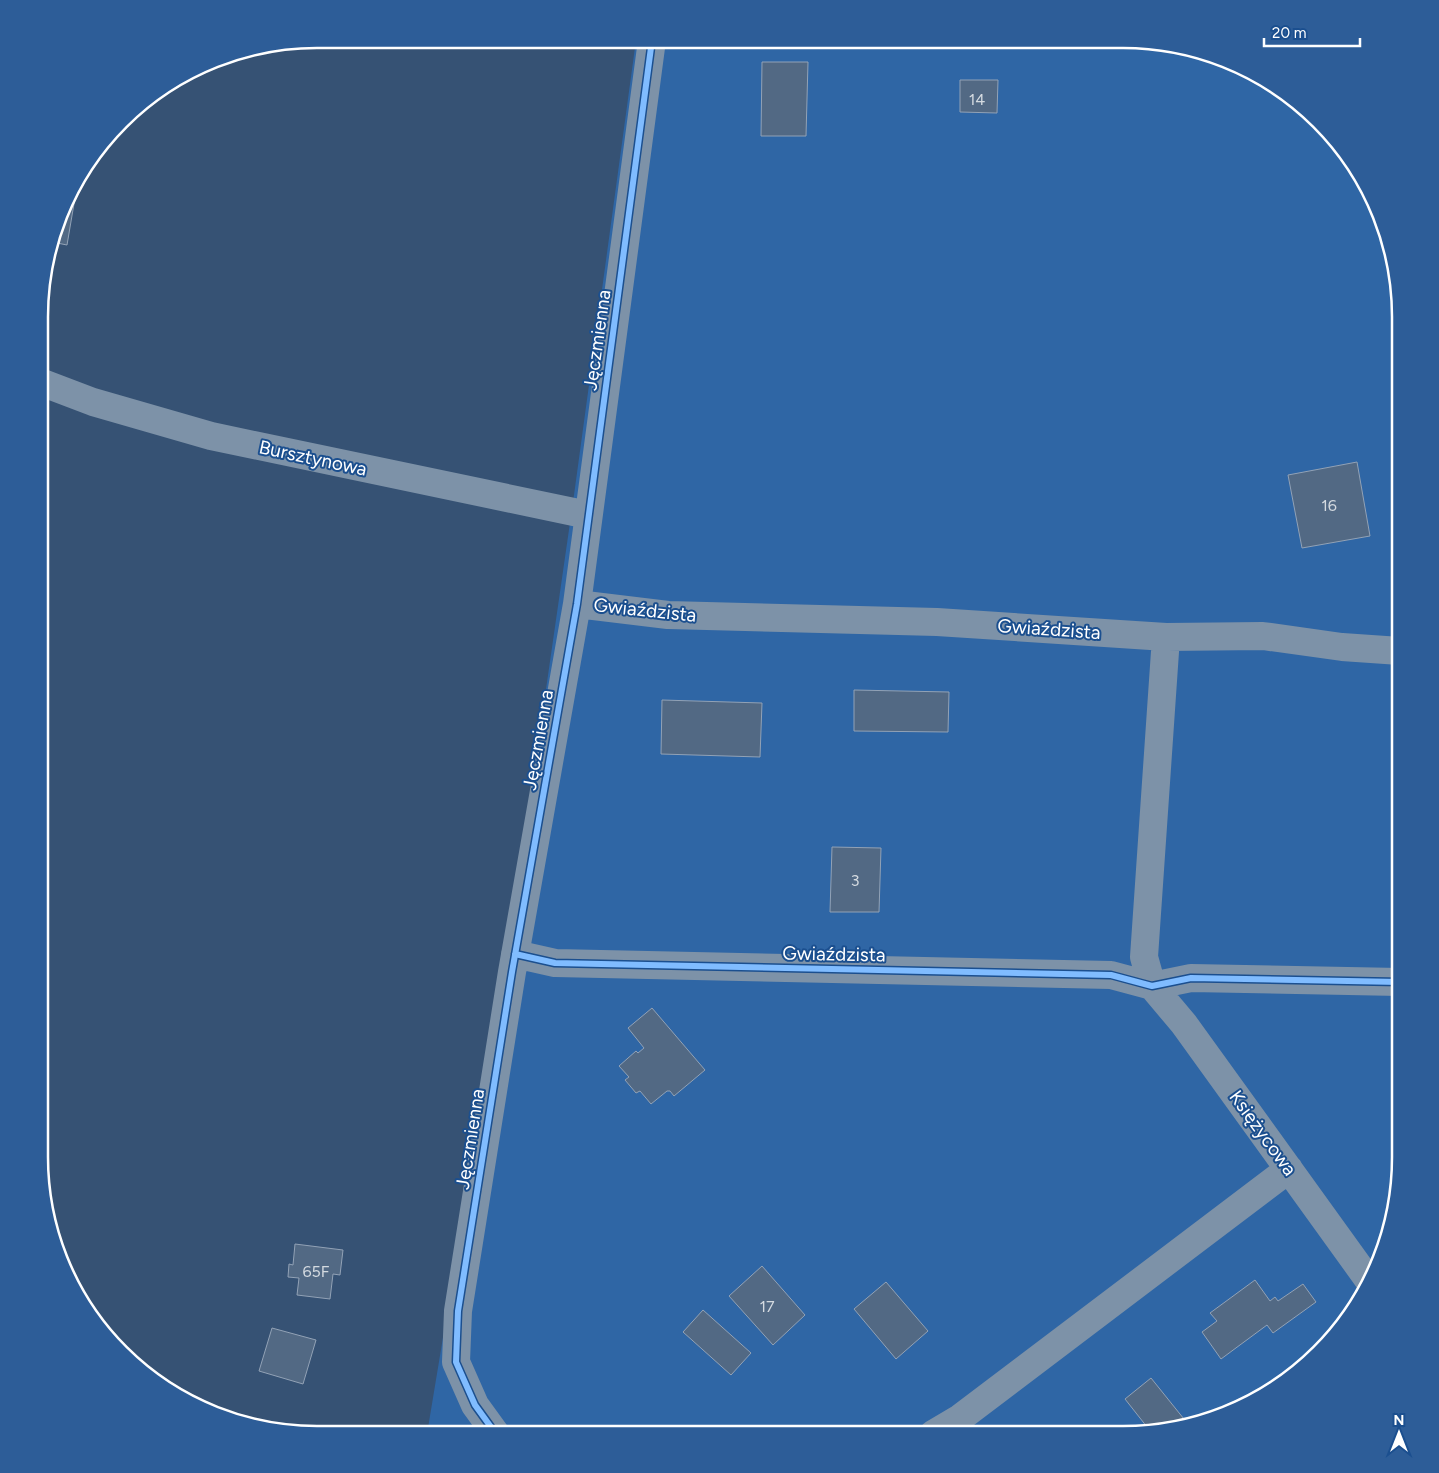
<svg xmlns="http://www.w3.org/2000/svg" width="1439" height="1473" font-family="Figtree,sans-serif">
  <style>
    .green { fill: #2f66a5 }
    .building { fill: #526984; stroke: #92a2b6 }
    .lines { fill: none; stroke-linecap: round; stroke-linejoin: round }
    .minor { stroke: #7d92a8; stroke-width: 28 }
    .cycleway-casing { stroke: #1b4f8f; stroke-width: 9 }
    .cycleway { stroke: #80bcff; stroke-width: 6 }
    .labels { text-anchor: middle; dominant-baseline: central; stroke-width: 4; stroke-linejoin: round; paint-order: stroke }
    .number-label { font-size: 16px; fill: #d4dae0 }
    .street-label { font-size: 19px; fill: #fff; stroke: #1b4f8f }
    .rim { fill: none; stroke: #fff; stroke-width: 2.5 }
  </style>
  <rect width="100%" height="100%" fill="#365274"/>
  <!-- green -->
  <path class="green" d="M636,40L1159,41L1261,76L1343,148L1385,227L1400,298V1175L1371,1280L1332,1339L1291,1377L1212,1419L1141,1434H427L516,897L574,495Z"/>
  <!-- building -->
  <path class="building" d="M762,62H808L806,136H761Z
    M960,80H998L997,113L960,112Z
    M71,191L76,192L67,245L52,242Z
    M1357,462L1370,536L1302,548L1288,475Z
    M854,690L949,692L948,732L854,731Z
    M662,700L762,703L760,757L661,754Z
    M832,847L881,848L879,912H830Z
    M652,1008L705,1070L674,1096L670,1091H667L651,1104L640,1091L636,1093L625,1080L629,1077L619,1066L636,1051L638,1053L644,1048L628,1028Z
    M295,1244L343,1250L340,1275L333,1274L330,1299L297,1295L299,1278L288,1277L289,1264L293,1265Z
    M762,1266L805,1315L773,1345L729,1296Z
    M1255,1280L1270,1301L1275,1297L1278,1301L1303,1284L1316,1302L1273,1333L1267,1325L1221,1359L1202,1332L1217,1321L1210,1313Z
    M886,1282L928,1331L896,1359L854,1309Z
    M87,1309L97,1312L94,1322Z
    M703,1310L751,1353L731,1375L683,1332Z
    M272,1328L316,1340L303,1384L259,1371Z
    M1324,1347L1296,1373L1293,1369Z
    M1151,1378L1188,1424L1151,1432L1125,1399Z"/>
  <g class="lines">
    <!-- minor -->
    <path class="minor" d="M43,383L93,402L211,436L588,515
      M577,604L668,615L937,622L1166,637L1263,636L1342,647L1400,651
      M1166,637L1144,957L1152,986L1184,1024L1370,1282
      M515,954L555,963L1111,975L1152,986L1191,978L1400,982
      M496,1434L475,1405L456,1362L458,1311L512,972L577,604L652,40
      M933,1434L960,1418L1289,1169"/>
    <defs>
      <path id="cycleway" d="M515,954L555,963L1111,975L1152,986L1191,978L1400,982
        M496,1434L475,1405L456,1362L458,1311L512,972L577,604L652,40"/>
    </defs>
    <!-- cycleway casing -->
    <use href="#cycleway" class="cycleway-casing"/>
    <!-- cycleway -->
    <use href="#cycleway" class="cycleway"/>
  </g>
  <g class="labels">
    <!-- number labels -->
    <g class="number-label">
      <text x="977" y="99">14</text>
      <text x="1329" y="505">16</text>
      <text x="855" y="880">3</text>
      <text x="316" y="1271">65F</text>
      <text x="767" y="1306">17</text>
    </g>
    <!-- street labels -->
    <g class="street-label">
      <text transform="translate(597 340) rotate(-82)">Jęczmienna</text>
      <text transform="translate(313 458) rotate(12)">Bursztynowa</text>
      <text transform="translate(645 610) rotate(6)">Gwiaździsta</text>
      <text transform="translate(1049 629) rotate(4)">Gwiaździsta</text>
      <text transform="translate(538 740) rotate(-80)">Jęczmienna</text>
      <text transform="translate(834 954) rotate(1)">Gwiaździsta</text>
      <text transform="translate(1263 1133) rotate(54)">Księżycowa</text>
      <text transform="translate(470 1139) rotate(-81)">Jęczmienna</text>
    </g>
  </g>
  <!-- crop -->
  <path d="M0 0H1439V1473H0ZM317 48H1123A269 269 0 0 1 1392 317V1157A269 269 0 0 1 1123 1426H317A269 269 0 0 1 48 1157V317A269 269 0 0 1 317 48Z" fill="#2d5d98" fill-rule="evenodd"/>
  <path class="rim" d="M317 48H1123A269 269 0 0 1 1392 317V1157A269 269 0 0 1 1123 1426H317A269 269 0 0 1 48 1157V317A269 269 0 0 1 317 48Z"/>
  <!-- north arrow -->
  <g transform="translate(1399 1433)" stroke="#1b4f8f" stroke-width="4" paint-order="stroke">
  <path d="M0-4L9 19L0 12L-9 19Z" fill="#ffffff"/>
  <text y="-8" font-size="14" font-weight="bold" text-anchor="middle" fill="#ffffff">N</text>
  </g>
  <!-- scale -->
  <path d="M1264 38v8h96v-8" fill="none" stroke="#ffffff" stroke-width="2.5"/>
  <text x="1272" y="38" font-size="15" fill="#ffffff" stroke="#1b4f8f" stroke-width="4" paint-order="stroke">20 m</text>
</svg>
